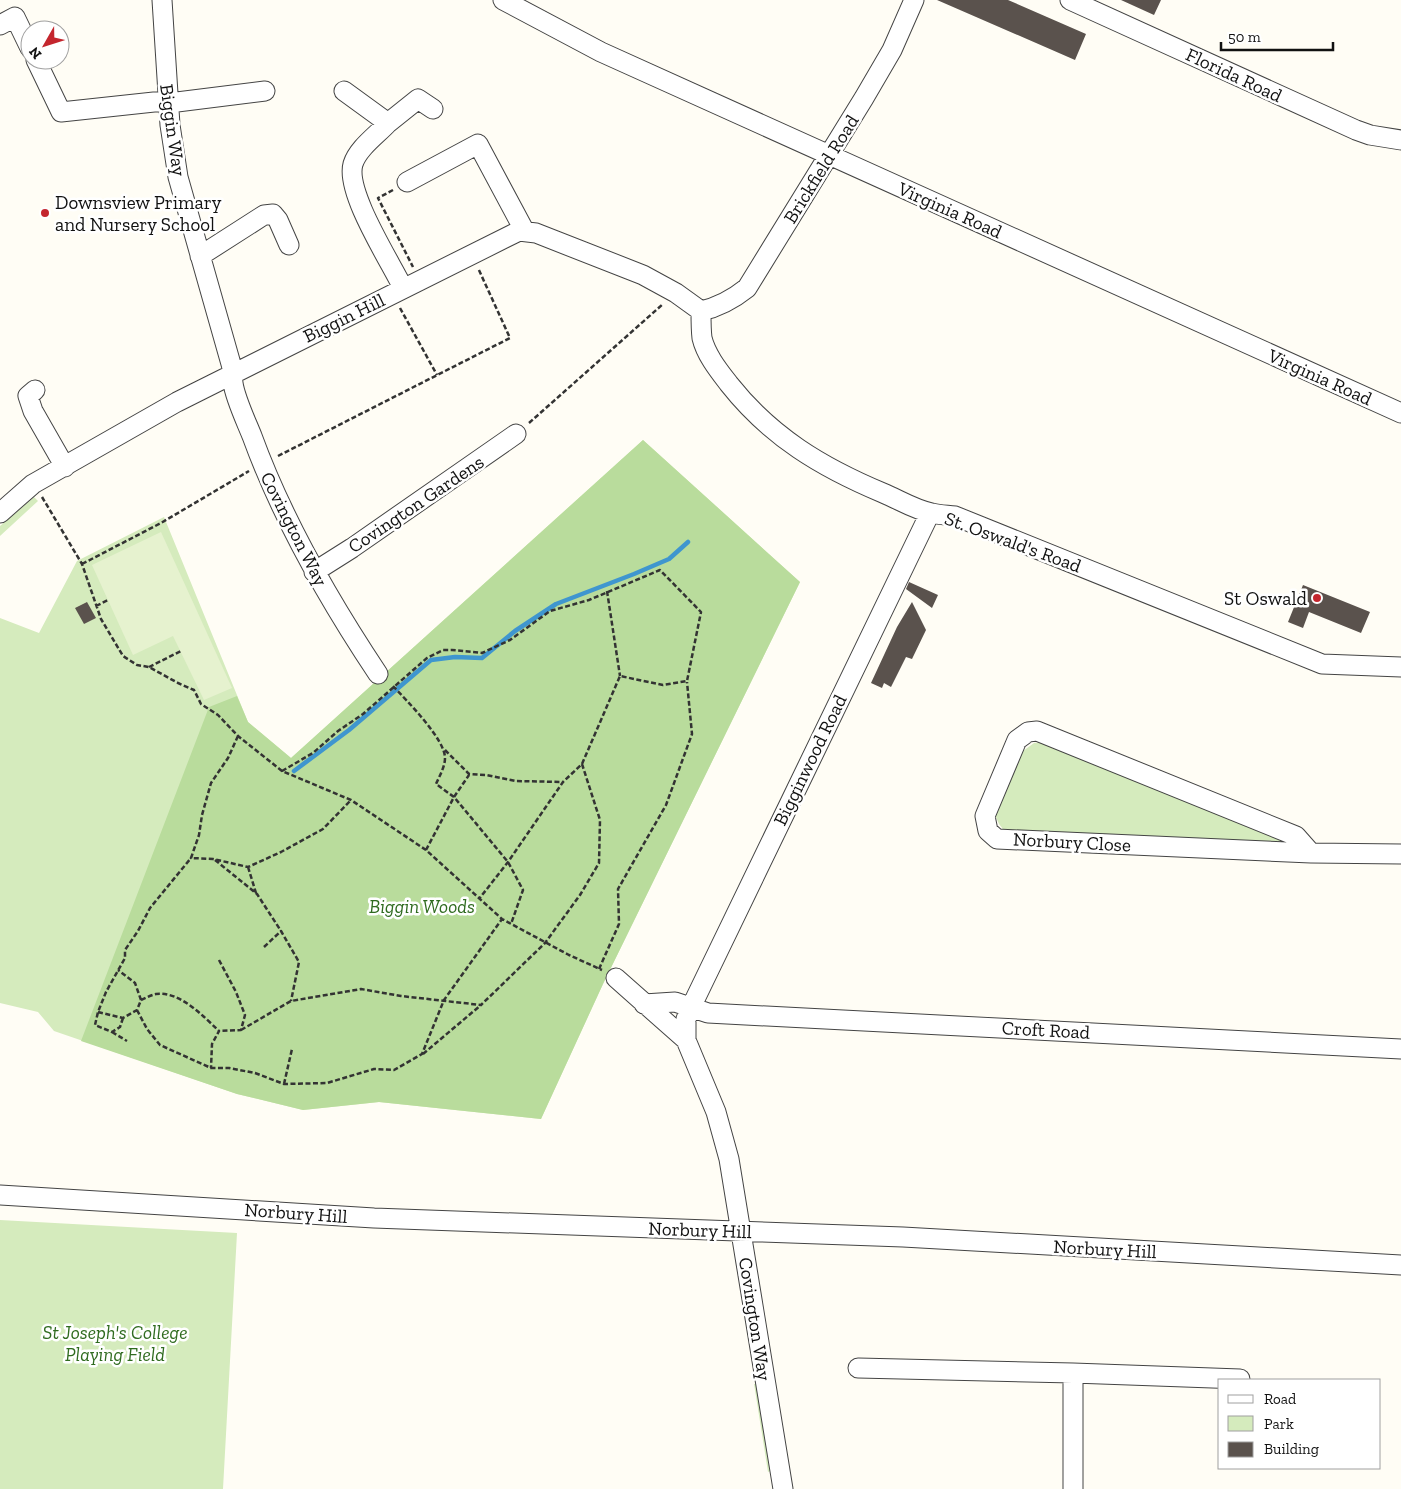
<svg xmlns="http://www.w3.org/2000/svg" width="1401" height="1489" font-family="'Zilla Slab',serif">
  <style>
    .green { fill: #d5ebbd }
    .forest { fill: #b9dc9c }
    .pitch { fill: #e6f2cf }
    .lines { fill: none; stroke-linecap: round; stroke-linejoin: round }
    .stream { stroke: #3f96cf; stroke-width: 4.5 }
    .building { fill: #5a524d }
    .minor-casing { stroke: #444; stroke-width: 21 }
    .path { stroke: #333; stroke-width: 2.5; stroke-dasharray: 5 2.5; stroke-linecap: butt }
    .minor { stroke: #fff; stroke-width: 19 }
    .poi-dot { fill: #c4262e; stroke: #fff; stroke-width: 2 }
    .labels { text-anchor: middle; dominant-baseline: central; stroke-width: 5; stroke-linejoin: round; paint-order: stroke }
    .street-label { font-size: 19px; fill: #111; stroke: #fff }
    .poi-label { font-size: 19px; fill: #111; stroke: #fff; text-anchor: start }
    .park-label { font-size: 19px; font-style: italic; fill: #2f6b1f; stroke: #fff }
  </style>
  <rect width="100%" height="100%" fill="#fffdf5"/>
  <!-- green -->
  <path class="green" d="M643,440L800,582L603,984L541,1119L379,1102L303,1110L237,1094L54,1031L38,1012L0,1003V618L39,633L77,561L164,517L248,722L291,758Z
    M34,497L38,501L0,536V526Z
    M1045,742L1286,839L1292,846L1006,833L999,824L995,815L1023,751L1034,743Z
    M0,1220L237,1233L223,1489H0Z
    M754,1384H756L770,1471L768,1472Z"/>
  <!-- forest -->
  <path class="forest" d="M643,440L800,582L603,984L541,1119L379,1102L303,1110L237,1094L81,1041L209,707L237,696L248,722L291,758Z"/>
  <!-- pitch -->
  <path class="pitch" d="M161,532L232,688L204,700L173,636L133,655L92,565Z"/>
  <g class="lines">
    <!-- stream -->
    <path class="stream" d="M294,771L349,730L431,660L455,657L482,658L515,631L556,604L634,574L669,559L688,542"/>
  </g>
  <!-- building -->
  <path class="building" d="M937,0H1008L1086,34L1075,60Z
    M1121,0H1161L1154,15Z
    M909,582L938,595L932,608L906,589Z
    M1303,585L1370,612L1361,633L1309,612L1303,628L1288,622Z
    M87,602L96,618L84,624L75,608Z
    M912,602L926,630L912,659L906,657L891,687L884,683L882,688L871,683L897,627Z"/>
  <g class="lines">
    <defs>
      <path id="minor" d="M162,0L170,125L178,177L231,364C233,370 232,376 233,383C235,398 246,421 252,436C283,521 328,599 378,674
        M503,0L601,52L1401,413
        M1070,0L1356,130L1370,135L1401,140
        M0,25L15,17L30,48
        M36,60L61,112L154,102H177L265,91
        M344,91L388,123C377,135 358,148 353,164C345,192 390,261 403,288
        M388,123L418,99L433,109
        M407,182L478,144L524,230
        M200,256L264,215L273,214L278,220L289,245
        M701,311C701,320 701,330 702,338C706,355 719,371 729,384C771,437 821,467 883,493C898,499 915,510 932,513C939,515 947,515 955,516L1322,664L1401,667
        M701,311C719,307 732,300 747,288L864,98L892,50L914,0
        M35,390L28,396L33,411L65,467
        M0,513L33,484L177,402L519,231L536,233L643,275L676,293L701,311
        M314,572L352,548L516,434
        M1311,853L1296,836L1037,731L1028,732L1017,740L985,816L988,831L997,839L1311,853L1401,854
        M616,978L686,1040L716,1112L729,1159L783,1489
        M644,1004L675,1002L708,1013L1401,1049
        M686,1040V1019L696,997L930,513
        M0,1195L374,1218L903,1237L1401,1265
        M858,1368L1073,1373L1240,1379
        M1073,1489V1373"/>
    </defs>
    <!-- minor casing -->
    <use href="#minor" class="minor-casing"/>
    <!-- path -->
    <path class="path" d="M393,190L378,198L413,267
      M400,308L437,375
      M529,423L663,304
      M278,456L510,338L478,268
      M42,497L82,564L101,619L123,656L137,665L149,667L178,683L194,690L201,704L218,715L238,736L282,771L351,800L426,850L502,919L569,955L602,970
      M82,564L161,523L249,471
      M607,591L620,676
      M96,606L108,600
      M149,667L181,651
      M393,686C407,701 445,739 445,758C445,767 439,777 436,784L454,797L508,862L523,890L511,924
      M238,736L228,758L211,783L202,815L199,835L191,858L213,859L248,867L281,852L323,829L351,800
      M445,750L469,774L486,775L516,781L563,782
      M282,771L313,753L338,731L363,714L427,658L443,650H452L482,653L510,640L550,611L589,600L660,570L701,612L687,681L663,685L620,676L582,764L563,782L508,862L479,899
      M426,850L454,797L469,775
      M215,860L257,894L281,931
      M248,867L256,893
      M264,947L281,931L299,962L291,1001
      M219,960L236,992L245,1015L241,1030L219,1031
      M599,969L619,924L618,889L666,805L692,734L687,682
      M141,1000C146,998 151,995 156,994C180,991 203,1016 219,1031L212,1044L211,1068
      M137,1010L147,1029L160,1045L211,1068H229L255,1073L284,1084L327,1083L374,1069L394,1070L422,1054L444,1000L502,919
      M98,1012L123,1018L137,1010L141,1000L135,983L118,970
      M123,1018L120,1027L112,1032L95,1025L98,1012L106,992L125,958V950L138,931L150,908L191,858
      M241,1030L291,1001L361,989L401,996L481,1005L545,943L580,895L599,863L600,820L582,764
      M112,1032L127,1041
      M423,1054L481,1005
      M284,1084L292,1049"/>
    <!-- minor -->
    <use href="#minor" class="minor"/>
  </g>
  <!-- markers -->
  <g class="poi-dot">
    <circle cx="45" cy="213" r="5"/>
    <circle cx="1317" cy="598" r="5"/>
  </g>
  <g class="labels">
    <!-- street labels -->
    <g class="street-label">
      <text transform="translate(1234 75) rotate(25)">Florida Road</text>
      <text transform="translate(173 130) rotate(82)">Biggin Way</text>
      <text transform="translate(821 169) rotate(-58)">Brickfield Road</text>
      <text transform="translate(950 210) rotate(24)">Virginia Road</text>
      <text transform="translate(344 318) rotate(-26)">Biggin Hill</text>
      <text transform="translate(1320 377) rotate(24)">Virginia Road</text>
      <text transform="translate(416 504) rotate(-34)">Covington Gardens</text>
      <text transform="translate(294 529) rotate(63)">Covington Way</text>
      <text transform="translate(1013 542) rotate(20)">St. Oswald's Road</text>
      <text transform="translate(810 760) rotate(-64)">Bigginwood Road</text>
      <text transform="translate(1072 842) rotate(3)">Norbury Close</text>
      <text transform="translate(1046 1030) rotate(3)">Croft Road</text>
      <text transform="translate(296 1213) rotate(4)">Norbury Hill</text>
      <text transform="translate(700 1230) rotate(2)">Norbury Hill</text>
      <text transform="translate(1105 1249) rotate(3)">Norbury Hill</text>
      <text transform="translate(755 1319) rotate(81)">Covington Way</text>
    </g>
    <!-- poi labels -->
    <g class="poi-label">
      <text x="55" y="202">Downsview Primary<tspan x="55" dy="22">and Nursery School</tspan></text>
      <text x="1307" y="598" text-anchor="end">St Oswald</text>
    </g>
    <!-- park labels -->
    <g class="park-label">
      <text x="422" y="906">Biggin Woods</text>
      <text x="115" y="1332">St Joseph's College<tspan x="115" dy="22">Playing Field</tspan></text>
    </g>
  </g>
  <!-- legend -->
  <rect x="1218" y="1379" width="162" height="90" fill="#ffffff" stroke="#a0a0a0"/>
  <rect x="1228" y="1395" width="25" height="8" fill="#ffffff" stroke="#a0a0a0"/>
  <text x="1264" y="1404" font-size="15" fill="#111111">Road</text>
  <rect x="1228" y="1416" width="25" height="15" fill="#d5ebbd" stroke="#a0a0a0"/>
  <text x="1264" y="1429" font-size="15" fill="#111111">Park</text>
  <rect x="1228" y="1442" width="25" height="15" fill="#5a524d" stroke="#a0a0a0"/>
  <text x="1264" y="1454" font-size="15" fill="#111111">Building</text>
  <!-- north arrow -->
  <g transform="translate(45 45) rotate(231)"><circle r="24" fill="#ffffff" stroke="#a0a0a0"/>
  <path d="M0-4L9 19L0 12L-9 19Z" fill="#c4262e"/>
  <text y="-8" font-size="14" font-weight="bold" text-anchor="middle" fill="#111111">N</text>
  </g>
  <!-- scale -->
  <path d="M1221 42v8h112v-8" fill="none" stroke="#111111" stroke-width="2.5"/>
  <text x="1228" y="42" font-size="15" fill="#111111" stroke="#ffffff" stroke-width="4" paint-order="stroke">50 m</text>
</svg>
